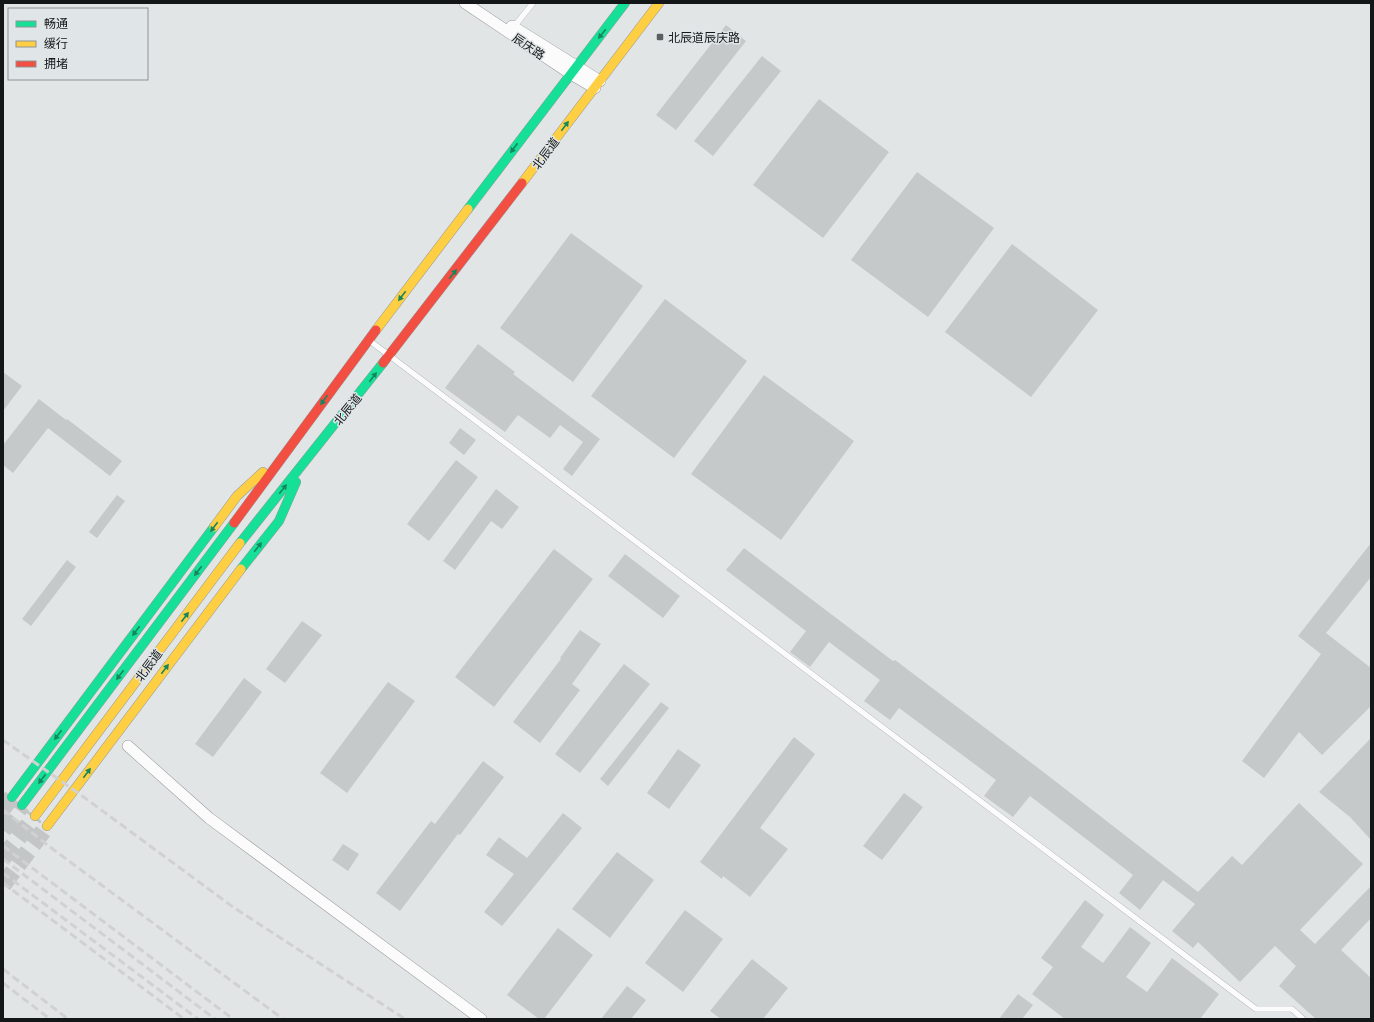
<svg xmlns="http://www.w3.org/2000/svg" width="1374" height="1022" font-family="Barlow,'Noto Sans SC',sans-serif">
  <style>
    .building { fill: #c6c9c9 }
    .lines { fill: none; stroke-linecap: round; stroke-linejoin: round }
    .primary-tunnel { stroke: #c3c6c7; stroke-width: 17; stroke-dasharray: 17 8; stroke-linecap: butt }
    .lane-casing { stroke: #97999a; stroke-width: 6 }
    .street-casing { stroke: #97999a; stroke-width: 12 }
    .fast-casing { stroke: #97999a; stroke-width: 10 }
    .slow-casing { stroke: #97999a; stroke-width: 10 }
    .jam-casing { stroke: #97999a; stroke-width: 10 }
    .lane { stroke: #fbfbfb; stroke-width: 5.5 }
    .street { stroke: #fbfbfb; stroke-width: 11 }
    .fast { stroke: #16e098; stroke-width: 9 }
    .slow { stroke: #ffcf43; stroke-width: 9 }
    .jam { stroke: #f24e42; stroke-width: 9 }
    .rail { stroke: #d0d1d2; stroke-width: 3; stroke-dasharray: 8 4; stroke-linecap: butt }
    .oneway { fill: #15865e }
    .poi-dot { fill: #5c5f5f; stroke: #e0e6e8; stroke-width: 1.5 }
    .labels { text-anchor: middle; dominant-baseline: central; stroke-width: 3; stroke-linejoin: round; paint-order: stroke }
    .poi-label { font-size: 12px; fill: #141717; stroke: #e0e6e8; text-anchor: start }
    .street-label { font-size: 12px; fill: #141717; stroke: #e0e6e8 }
  </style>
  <rect width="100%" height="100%" fill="#e2e5e6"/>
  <!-- building -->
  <path class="building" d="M726,25L746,41L676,130L656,115Z
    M762,56L781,71L713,156L694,141Z
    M819,99L889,152L823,238L753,185Z
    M917,172L994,228L928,317L851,260Z
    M571,233L643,286L573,382L500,328Z
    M1012,244L1098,310L1031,397L945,332Z
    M665,299L747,361L674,458L591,396Z
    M478,344L515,372L513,374L600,439L572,476L563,469L583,442L560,425L550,438L518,415L505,432L445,388Z
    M3,372L22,386L3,411Z
    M764,375L854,441L781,540L691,474Z
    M39,399L66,420L67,419L122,461L110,476L48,428L13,473L3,465V445Z
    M460,428L476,440L464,455L449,443Z
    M456,460L478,477L429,541L407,524Z
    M496,489L519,507L502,529L491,521L455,570L443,561Z
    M117,495L125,501L97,538L89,532Z
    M1371,543V577L1326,633L1371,668V706L1322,755L1299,732L1264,778L1242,761L1321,654L1298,636Z
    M744,548L893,661L895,660L1046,774L1198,892L1232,856L1242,865L1299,803L1363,864L1300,930L1315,944L1371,886V918L1341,950L1371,978V1019H1316L1279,986L1296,966L1275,946L1240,982L1198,942L1193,948L1172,931L1195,904L1163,880L1140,910L1119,893L1133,875L1030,796L1013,817L984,796L996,780L899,708L890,720L864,701L880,680L829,642L810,667L790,652L806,631L726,570Z
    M554,549L593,579L494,707L455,677Z
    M625,554L680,596L663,618L608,576Z
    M67,560L76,567L31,626L22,619Z
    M302,621L322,635L285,683L266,669Z
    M580,630L601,644L572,684L580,690L540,743L513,722L561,659L560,658Z
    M624,664L650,684L580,773L555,754Z
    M244,678L262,692L213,757L195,744Z
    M388,682L415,701L347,793L320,773Z
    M661,702L669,708L608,786L600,779Z
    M794,737L815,754L760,828L788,849L750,897L723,876L722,879L700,862Z
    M1371,738V840L1350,817L1319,792Z
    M678,749L701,765L669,809L647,793Z
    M483,761L504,777L460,835L458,834L400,911L376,893L431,821L435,824Z
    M904,793L923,807L882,860L863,846Z
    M563,813L582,828L502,926L484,912L514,874L486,855L499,837L527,858Z
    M343,844L359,854L348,871L332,860Z
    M617,852L654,880L610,938L572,909Z
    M1085,900L1104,915L1081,947L1103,963L1130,927L1151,943L1126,977L1147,992L1172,958L1219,994L1200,1019H1065L1032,994L1053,967L1041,958Z
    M685,910L723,939L683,992L645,963Z
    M558,928L593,955L544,1019H539L507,995Z
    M752,959L788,988L763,1019H721L710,1011Z
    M627,986L646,1000L631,1019H601Z
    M1018,994L1033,1005L1022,1019H999Z"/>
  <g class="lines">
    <!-- primary-tunnel -->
    <path class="primary-tunnel" d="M3,808L12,797
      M3,830L22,805
      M3,858L35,816
      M3,885L47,826"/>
    <defs>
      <path id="lane" d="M513,28L533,3
        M370,341L1256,1009H1292L1303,1019"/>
      <path id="street" d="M465,3L571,74L595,88
        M512,26L600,81
        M128,746L209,818L481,1019"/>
      <path id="fast" d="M468,209L625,3
        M240,543L383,363
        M241,569L279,521L296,482
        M12,797L214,527
        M22,805L234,523"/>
      <path id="slow" d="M522,183L659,3
        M376,330L468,209
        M214,527L237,496L263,472
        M35,816L240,543
        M47,826L241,569"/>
      <path id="jam" d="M383,363L522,183
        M234,523L376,330"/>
    </defs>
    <!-- lane casing -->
    <use href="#lane" class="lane-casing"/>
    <!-- street casing -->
    <use href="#street" class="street-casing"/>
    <!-- fast casing -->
    <use href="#fast" class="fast-casing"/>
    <!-- slow casing -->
    <use href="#slow" class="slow-casing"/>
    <!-- jam casing -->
    <use href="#jam" class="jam-casing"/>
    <!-- lane -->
    <use href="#lane" class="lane"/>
    <!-- street -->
    <use href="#street" class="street"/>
    <!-- fast -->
    <use href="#fast" class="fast"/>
    <!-- slow -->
    <use href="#slow" class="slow"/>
    <!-- jam -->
    <use href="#jam" class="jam"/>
    <!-- rail -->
    <path class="rail" d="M3,740L85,798L233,907L405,1019
      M3,810L54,850L283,1019
      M3,846L233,1019
      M3,859L215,1019
      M3,873L198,1019
      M3,883L184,1019
      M3,969L68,1019
      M3,983L50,1019"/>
  </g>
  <!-- one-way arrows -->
  <defs><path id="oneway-solid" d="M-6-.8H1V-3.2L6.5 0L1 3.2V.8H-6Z"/></defs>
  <g class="oneway">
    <use href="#oneway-solid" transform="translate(602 34) rotate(128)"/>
    <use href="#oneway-solid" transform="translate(565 126) rotate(-53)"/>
    <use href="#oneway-solid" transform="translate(514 148) rotate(127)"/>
    <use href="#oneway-solid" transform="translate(453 274) rotate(-52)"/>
    <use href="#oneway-solid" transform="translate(402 296) rotate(127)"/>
    <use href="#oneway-solid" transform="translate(373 377) rotate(-52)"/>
    <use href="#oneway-solid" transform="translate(324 400) rotate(126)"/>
    <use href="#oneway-solid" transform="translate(283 489) rotate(-51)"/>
    <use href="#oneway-solid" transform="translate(214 527) rotate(127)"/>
    <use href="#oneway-solid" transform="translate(258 547) rotate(-52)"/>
    <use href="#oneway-solid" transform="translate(198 571) rotate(127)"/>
    <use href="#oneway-solid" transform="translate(185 617) rotate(-53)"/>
    <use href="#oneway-solid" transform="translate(136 631) rotate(127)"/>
    <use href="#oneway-solid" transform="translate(165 669) rotate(-53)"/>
    <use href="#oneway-solid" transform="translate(120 675) rotate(127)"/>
    <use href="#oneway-solid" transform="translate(58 735) rotate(127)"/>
    <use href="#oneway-solid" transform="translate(87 773) rotate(-53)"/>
    <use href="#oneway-solid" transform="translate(42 779) rotate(127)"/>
  </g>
  <!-- markers -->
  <rect class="poi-dot" x="656" y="33" width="8" height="8" rx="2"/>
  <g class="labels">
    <!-- poi labels -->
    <g class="poi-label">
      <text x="668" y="37">北辰道辰庆路</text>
    </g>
    <!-- street labels -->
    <g class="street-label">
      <text transform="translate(529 46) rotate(34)">辰庆路</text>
      <text transform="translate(545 153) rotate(-53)">北辰道</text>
      <text transform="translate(347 409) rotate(-51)">北辰道</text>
      <text transform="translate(148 665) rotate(-53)">北辰道</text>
    </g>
  </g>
  <!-- border -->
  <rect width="1374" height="1022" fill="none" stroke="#141717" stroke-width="8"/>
  <!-- legend -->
  <rect x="8" y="8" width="140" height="72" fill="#e0e6e8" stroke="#8e9394"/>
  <rect x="16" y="21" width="20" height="6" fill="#16e098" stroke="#8e9394"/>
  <text x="44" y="28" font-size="12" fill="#141717">畅通</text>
  <rect x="16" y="41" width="20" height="6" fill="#ffcf43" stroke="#8e9394"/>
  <text x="44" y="48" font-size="12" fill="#141717">缓行</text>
  <rect x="16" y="61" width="20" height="6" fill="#f24e42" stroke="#8e9394"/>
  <text x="44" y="68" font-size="12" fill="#141717">拥堵</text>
</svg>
